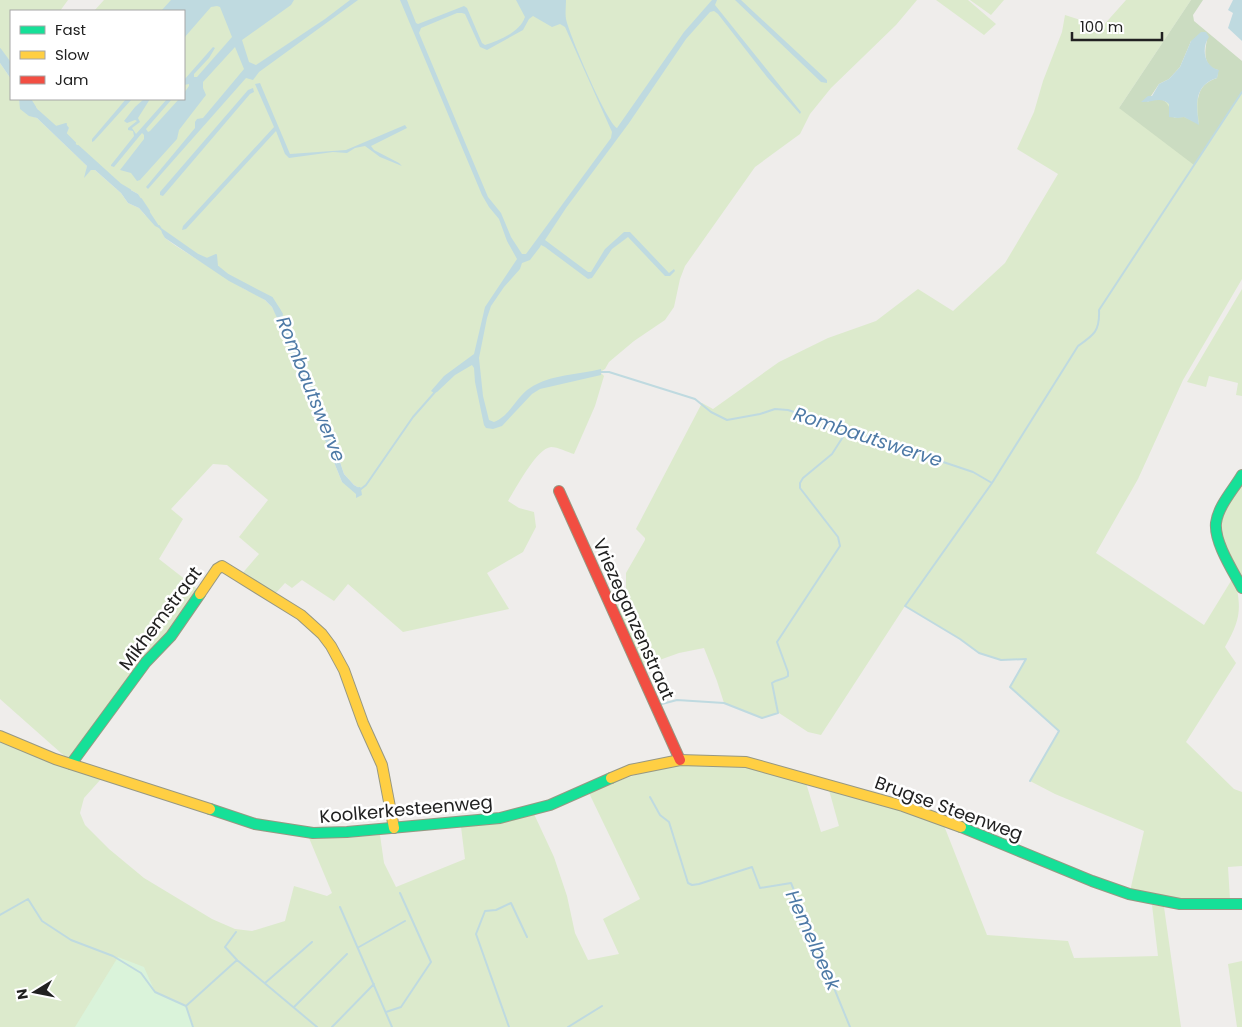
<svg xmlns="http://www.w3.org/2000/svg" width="1242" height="1027" font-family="Poppins,sans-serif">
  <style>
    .grass { fill: #dceacc; fill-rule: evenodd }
    .forest { fill: #cbdcc1; fill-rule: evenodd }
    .park { fill: #daf3da }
    .water { fill: #bfdae0; fill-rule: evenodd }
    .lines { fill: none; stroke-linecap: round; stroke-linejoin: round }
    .stream { stroke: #bfdae0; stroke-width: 2 }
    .fast-casing { stroke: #979882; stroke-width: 12 }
    .slow-casing { stroke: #979882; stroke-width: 12 }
    .jam-casing { stroke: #979882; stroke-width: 12 }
    .fast { stroke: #16e098; stroke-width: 10 }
    .slow { stroke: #ffcf43; stroke-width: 10 }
    .jam { stroke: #f24e42; stroke-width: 10 }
    .labels { text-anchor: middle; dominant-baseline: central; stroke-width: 5; stroke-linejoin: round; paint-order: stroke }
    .street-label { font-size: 18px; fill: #212121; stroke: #fff }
    .water-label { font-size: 19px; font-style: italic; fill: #4e7aa6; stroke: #fff }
  </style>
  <rect width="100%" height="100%" fill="#efedeb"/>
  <!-- grass -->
  <path class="grass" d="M0,0H68L60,11H11V64L0,49Z
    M104,0H917L896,25L831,88L810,114L800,134L755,167L685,266L680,279L674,307L665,320L634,341L609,362L605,369L600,372L604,376L595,406L574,454C567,452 558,447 551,447C537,448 516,488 508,501L519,508L534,512L536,527L523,552L487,573L509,609L403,632L348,584L334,601L302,580L292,588L285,583L274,595L240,576L259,554L239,537L268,500L227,465L213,464L171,509L183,519L159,559L200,591L70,761L0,699V63L11,79V99H19C20,108 28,115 37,118L83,162L87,166L86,174L91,170H95L121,193L128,203L139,208L146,216L138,194L120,184L65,135L69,128C65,127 60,128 56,127C47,124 35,107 30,99H184V11H94ZM162,229L198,255L207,259L216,256L217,266L228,275L272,298L328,429L335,440L337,453L344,474L354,485L361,489L342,482L325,440L318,415L303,384L297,361L279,320L272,307L265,300L253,292L246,290L176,246L165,238Z
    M936,0H968L996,24L984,35Z
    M970,0H1004L991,15Z
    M1126,0H1191L1119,108L1242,92V279L1183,380L1138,479L1096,553L1204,625L1234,576C1242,608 1241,619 1225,647L1236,663L1186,742L1234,789L1242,792V866L1228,867L1230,900L1200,902L1130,891L1144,831L1055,794L1030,781L1059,731L1010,687L1025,659L1001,660L979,653L960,639L905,606L821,735L808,732L779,713L762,718L724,703L717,681L704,648L679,653L640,667L614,609L617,601L626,591V573L645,540V538L636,529L637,527L702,403L713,409L779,362L828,338L876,321L918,289L953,311L1005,263L1058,174L1017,149L1034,112L1043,81L1062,32L1065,15L1102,27Z
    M1242,289V396L1236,395L1238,383L1209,376L1206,387L1187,382Z
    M1242,477V579L1220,537L1219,517Z
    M0,741L52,763L101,779L84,798L80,813L85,825L109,849L144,878L212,919L235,929L252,931L285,921L294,886L327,896L332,893L309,838H348L380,835L384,863L396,887L465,859L461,827L500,822L534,814L554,857L567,896L575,933L588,960L619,954L603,919L640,899L589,793C633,773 671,762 719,765C728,766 738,765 746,767C766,771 786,778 806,783L821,832L839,826L829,790L943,823L987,935L1068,941L1074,958L1158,956L1152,905L1164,907L1181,1027H0Z
    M1242,961V1027H1237L1228,964Z"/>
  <!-- forest -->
  <path class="forest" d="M1191,0H1203L1193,15L1194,21L1242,61V92L1194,165L1119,108ZM1207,40C1204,53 1204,67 1218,70L1217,78C1194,85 1197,104 1199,124L1184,117L1174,118C1168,104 1165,93 1147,102L1159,84L1169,79L1180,67L1191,41Z"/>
  <!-- park -->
  <path class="park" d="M118,957L144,967L155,992L186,1006L194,1027H75Z"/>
  <!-- water -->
  <path class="water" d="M171,0H294L291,5L242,40L249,62L256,65L325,19L350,0H358L259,72L253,80L246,78L148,189L146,187L195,128V122L197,119L203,118L244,69L235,47L203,82V88L206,95L179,130L177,139L140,180L137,181L131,173L120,170L144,139V135L142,133L114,167L111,166V165L134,136L133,131L128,130V128L137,121L135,120L127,123L124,121L135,107L144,99H150L138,118L140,122L132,128L136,134L167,99H172L146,129L148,132L150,131L179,99H184V93L189,86V84L184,85V80L213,47L215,48L209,58L194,74V77H197L232,37L220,7L217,6L211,7L184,38V11H161Z
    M400,0H407L416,23L418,24L464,6L467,8L482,43L485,45C499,41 520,32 525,17L516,0H566C566,6 565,13 566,19C569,34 607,123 617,128L684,32L712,0H717L715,5L801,112L800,114L767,77L718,14L714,11L710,12L686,39L629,123L566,208L545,240L588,272H591L605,249L624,232H630L669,273L674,269L675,271L670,276H665L628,237L612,249L592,278L588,279L545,247L541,245L540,247L530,260L522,263L520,269L504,287L491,306L487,318L479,358L483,396L489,420L494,422C510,416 516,397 530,388C551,374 578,375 601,369V375L540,389L532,394L502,426L493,429L486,428L484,425L475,382L474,368L472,365L455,375L437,392L434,393L431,391L444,376L474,354L485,307L517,259L507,241L499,219L489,207L482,195ZM457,13H462L465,14L480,47L487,50L523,30L529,19L533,16L552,27L560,24L565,27L612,132L611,138L526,254H522L511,237L501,213L488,197L419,33L421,28Z
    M735,0H741L827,80V83L821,82Z
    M1233,0H1242V41L1228,28L1233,13L1228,10Z
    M1201,32H1206L1209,37C1201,48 1204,67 1219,70L1217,78C1194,85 1196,105 1199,125L1184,117L1178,118L1169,117V104C1159,96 1153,103 1141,102L1148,96H1152L1159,84L1169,79L1180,67L1191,41Z
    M0,49L11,64V79L0,63Z
    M260,83L290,154L346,150L405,125L407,128L371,146L374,150L399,163L402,166L380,157L365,146L355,148L347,153L333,152L289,158L285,154L276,131L186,229L182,230L183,226L274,127L255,84Z
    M253,88L254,92L250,94L163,196L160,195V192L248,90Z
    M19,99H30L41,114L56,127L66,124L69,128L66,135L120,184L138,194L161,229L198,255L207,259L216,255L217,266L228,275L272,298L280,309L305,369L328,429L335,440L337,453L344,474L354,485L361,489L362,495L356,498V494L342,482L325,440L318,415L303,384L297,361L272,307L265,300L229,281L165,238L162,233L161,229L155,226L139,208L128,203L121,193L95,170H91L84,178L87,166L37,118L29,116L20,109Z
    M126,99H132L94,141L92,142V139Z"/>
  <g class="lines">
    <!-- stream -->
    <path class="stream" d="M0,49L11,64
      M30,99L35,107
      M38,111L56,127L66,124
      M66,134L75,143
      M78,146L120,184L130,190
      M141,199L149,211
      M159,226L161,229L198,255L207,259L216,255L217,266L228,275L272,298L282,314
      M285,319L288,328
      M294,342L328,429L335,440L337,453
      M600,372H609L695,399L711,412L727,420L760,414L775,409L788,410L973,472L992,483
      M359,488L361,489L366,485L413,417L435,392
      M658,705L677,700L724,703L762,718L778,713L772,683C777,679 783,680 788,676V672L777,642L840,546L838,537L800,488V483L803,478L832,454L848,429
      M1030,781L1059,731L1010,687L1026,659L1001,660L979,653L960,639L905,606L992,483L1078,346C1094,335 1100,331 1099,310L1242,92
      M650,797L660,815L669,822L688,883L692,885L699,884L752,867L760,888L791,883L850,1027
      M340,907L392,1027
      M0,915L28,899L42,921L71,940L113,956L141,973L155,992L186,1006L193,1027
      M359,947L405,921
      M237,960L317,1027
      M265,983L312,942
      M186,1006L237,960L225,947L236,932
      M294,1007L347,954
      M386,1012L401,1007L431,962L400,893
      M332,1027L374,984
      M509,1027L476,934L485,911L496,910L511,903L527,937
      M568,1027L602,1006"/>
    <defs>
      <path id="fast" d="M1242,475C1234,489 1218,506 1216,523C1214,542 1233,571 1242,588
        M71,764L146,662L171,636L200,594
        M210,809L255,824L313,833L347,832L500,818L550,805L611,778
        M961,827L1092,881L1129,894L1180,904H1242"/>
      <path id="slow" d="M200,594L217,569L222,566L301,615L322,634L331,646L344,670L363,723L382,765L394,828
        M0,736L55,759L210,809
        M611,778L630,770L680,760L746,762L903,806L961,827"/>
      <path id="jam" d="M559,491L680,760"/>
    </defs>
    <!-- fast casing -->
    <use href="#fast" class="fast-casing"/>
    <!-- slow casing -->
    <use href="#slow" class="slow-casing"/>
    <!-- jam casing -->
    <use href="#jam" class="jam-casing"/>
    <!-- fast -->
    <use href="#fast" class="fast"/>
    <!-- slow -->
    <use href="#slow" class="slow"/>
    <!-- jam -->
    <use href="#jam" class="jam"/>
  </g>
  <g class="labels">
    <!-- street labels -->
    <g class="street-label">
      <text transform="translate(160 618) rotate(-53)">Mikhemstraat</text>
      <text transform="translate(634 619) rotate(66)">Vriezeganzenstraat</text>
      <text transform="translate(949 808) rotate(20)">Brugse Steenweg</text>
      <text transform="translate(406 809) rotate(-5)">Koolkerkesteenweg</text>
    </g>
    <!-- water labels -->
    <g class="water-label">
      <text transform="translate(311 389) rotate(68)">Rombautswerve</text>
      <text transform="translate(868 437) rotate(18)">Rombautswerve</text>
      <text transform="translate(813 940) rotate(66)">Hemelbeek</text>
    </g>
  </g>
  <!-- legend -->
  <rect x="10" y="10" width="175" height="90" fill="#ffffff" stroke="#a6a6a6"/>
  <rect x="20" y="26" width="25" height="8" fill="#16e098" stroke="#a6a6a6"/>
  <text x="55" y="35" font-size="15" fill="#212121">Fast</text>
  <rect x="20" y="51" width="25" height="8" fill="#ffcf43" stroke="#a6a6a6"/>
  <text x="55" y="60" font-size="15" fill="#212121">Slow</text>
  <rect x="20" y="76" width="25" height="8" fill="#f24e42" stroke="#a6a6a6"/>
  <text x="55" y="85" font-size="15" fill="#212121">Jam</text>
  <!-- north arrow -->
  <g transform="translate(35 992) rotate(260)" stroke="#ffffff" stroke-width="4" paint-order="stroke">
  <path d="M0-4L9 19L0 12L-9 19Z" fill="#212121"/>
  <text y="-8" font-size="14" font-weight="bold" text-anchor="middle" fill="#212121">N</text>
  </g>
  <!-- scale -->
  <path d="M1072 32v8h90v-8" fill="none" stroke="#212121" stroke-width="2.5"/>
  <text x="1080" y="32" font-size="15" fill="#212121" stroke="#ffffff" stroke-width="4" paint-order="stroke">100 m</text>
</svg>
